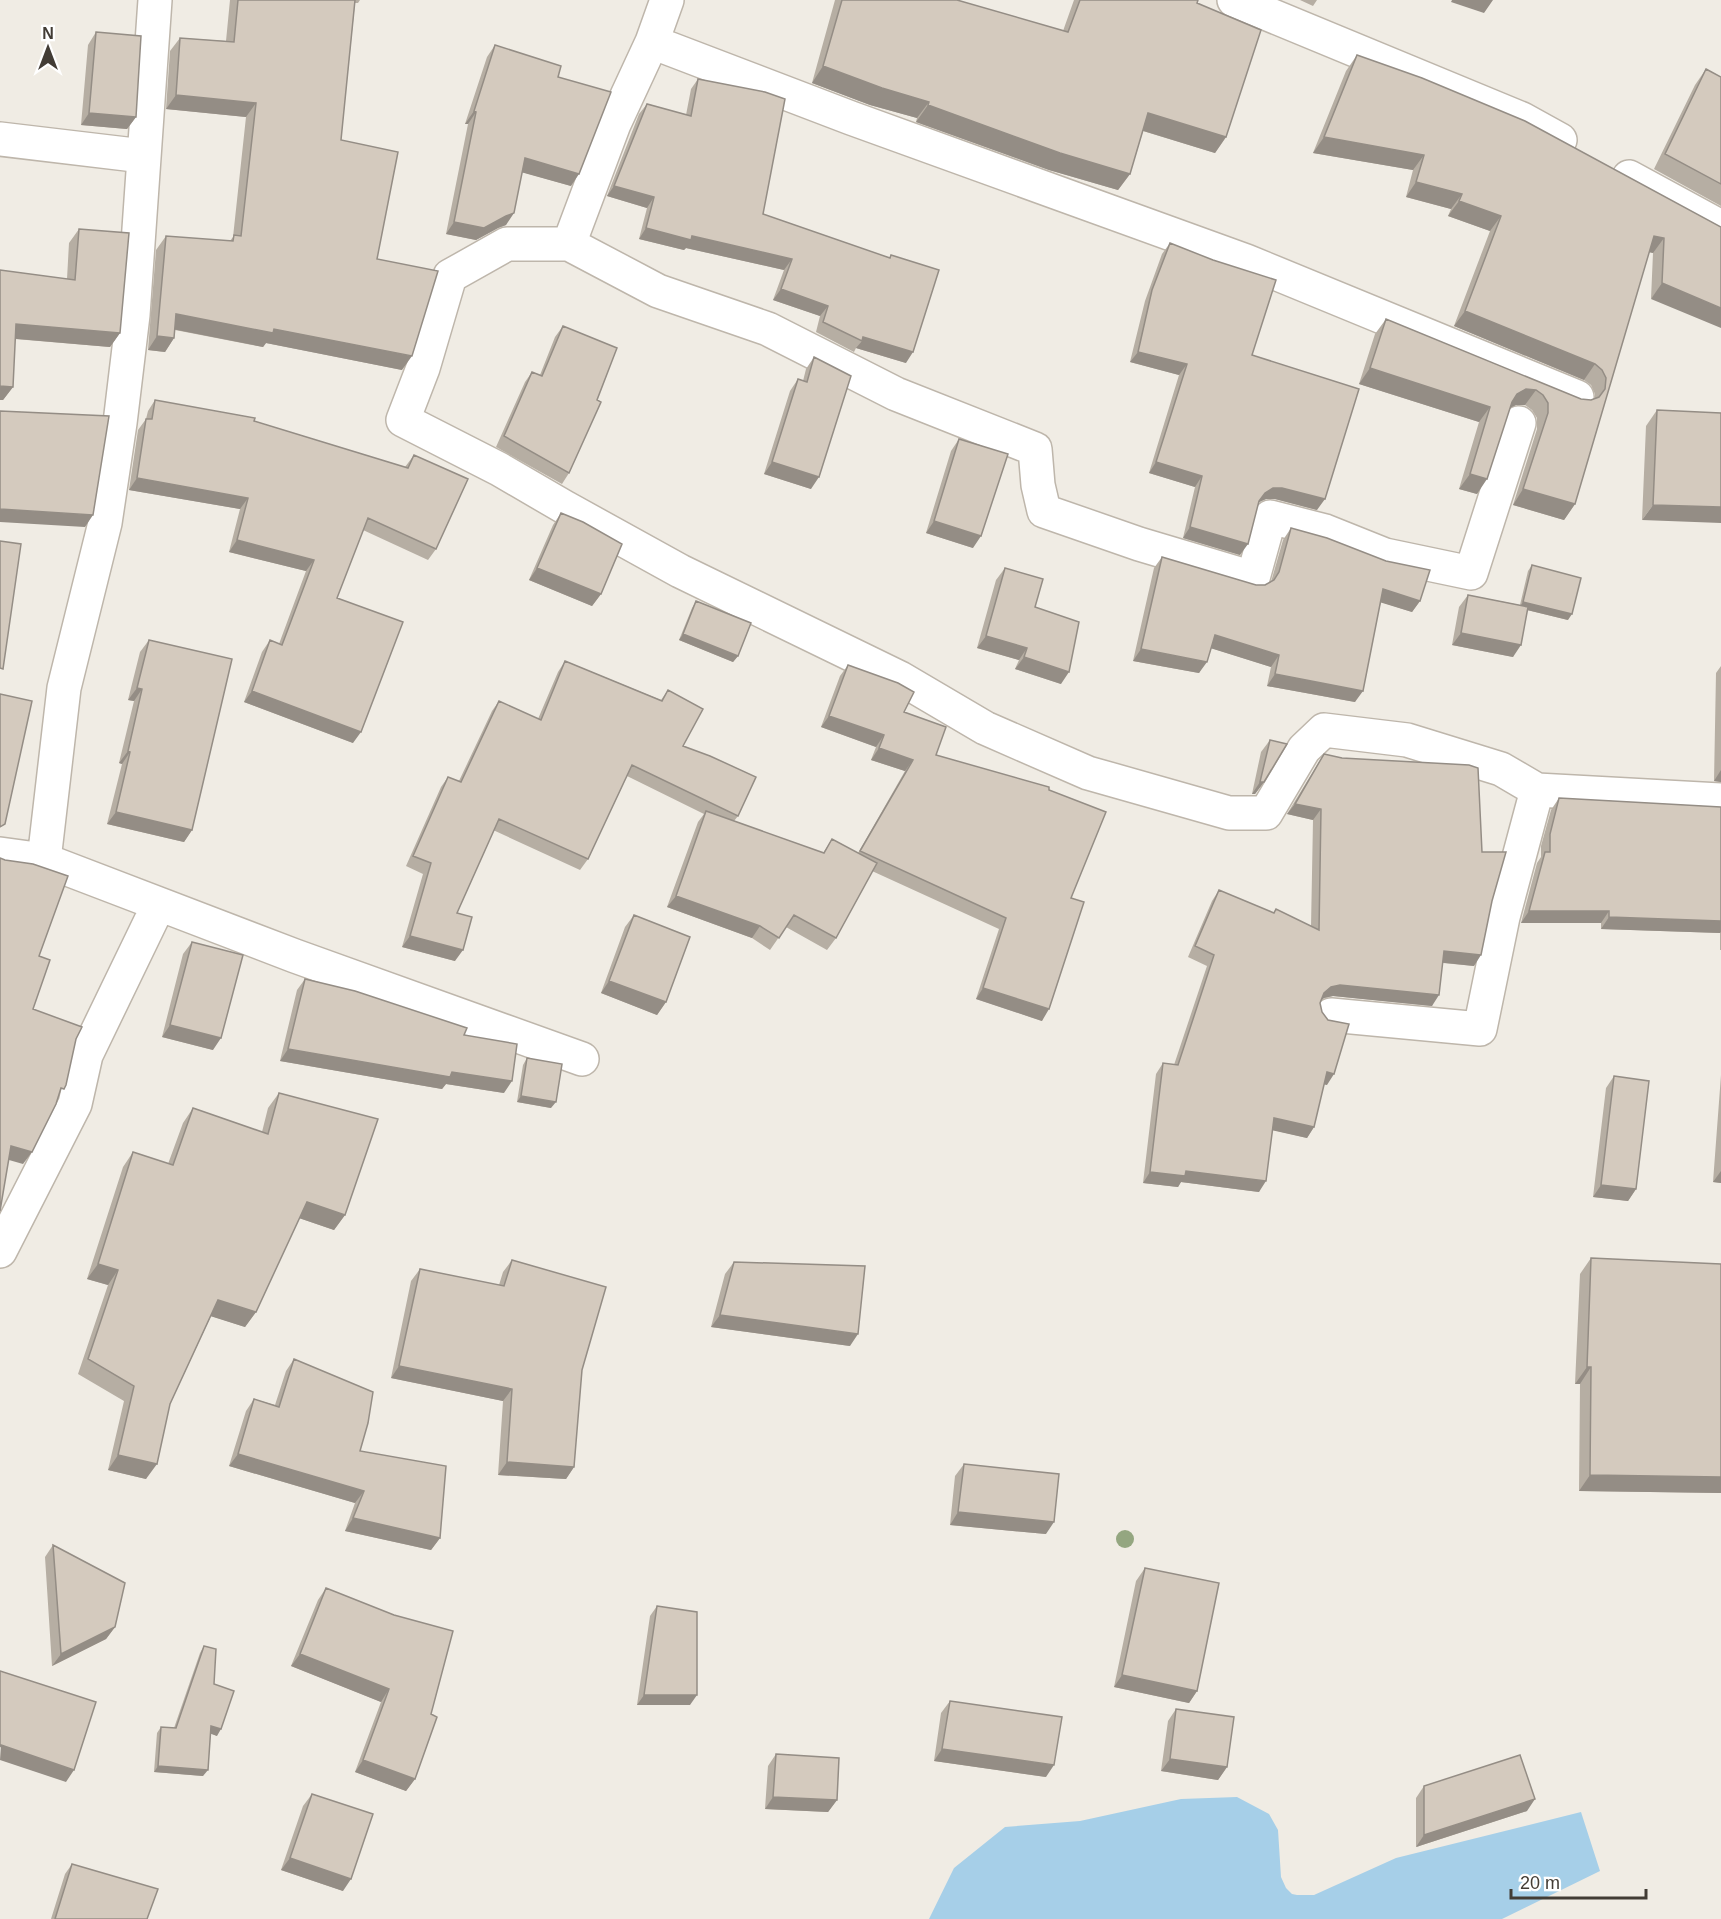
<svg xmlns="http://www.w3.org/2000/svg" width="1721" height="1919" font-family="Arial,sans-serif">
  <style>
    .water { fill: #a6cfe8 }
    .lines { fill: none; stroke-linecap: round; stroke-linejoin: round }
    .minor-casing { stroke: #beb6ab; stroke-width: 36 }
    .minor { stroke: #fff; stroke-width: 33 }
    .tree { fill: #94a680 }
    .wall { fill: #b6aea3 }
    .shaded-wall { fill: #948d85 }
    .building { fill: #d4cabe; stroke: #948d85; stroke-width: 1.5 }
  </style>
  <rect width="100%" height="100%" fill="#f0ece4"/>
  <!-- water -->
  <path class="water" d="M1237,1797L1269,1814L1278,1830L1281,1877L1286,1888L1292,1894L1297,1895H1314L1396,1858L1581,1812L1600,1871L1502,1919H929L954,1868L1005,1827L1080,1821L1181,1799Z"/>
  <g class="lines">
    <defs>
      <path id="minor" d="M667,0L652,42L614,124L569,244H507L450,276L423,368L403,420L499,469L566,508L680,571L900,678L985,728L1088,773L1229,813H1266L1304,749L1324,730L1407,740L1501,769L1537,790L1503,917L1480,1029L1331,1015
        M1234,0L1522,119L1560,140
        M652,42L851,118L1246,261L1577,397
        M0,139L143,156
        M1629,177L1721,227
        M569,244L658,291L768,329L896,394L1035,449L1038,485L1044,511L1139,544L1253,578L1270,517L1325,531L1385,555L1471,573L1519,423
        M1537,790L1721,800
        M0,854L44,860L64,688L105,523L120,423L133,315L155,0
        M44,860L295,956L582,1059
        M0,1251L75,1104L86,1055L159,904"/>
    </defs>
    <!-- minor casing -->
    <use href="#minor" class="minor-casing"/>
    <!-- minor -->
    <use href="#minor" class="minor"/>
  </g>
  <!-- trees -->
  <circle class="tree" cx="1125" cy="1539" r="9"/>
  <!-- wall -->
  <path class="wall" d="M230,0H360L358,3H355L341,140L377,259L402,370L266,343L263,347L175,330L174,338L165,352L148,350L156,250L166,236L230,241L233,237L246,117L166,109L170,51L180,38L226,41Z
    M835,0H957L1063,31L1074,0H1198L1197,3L1226,137L1215,153L1143,131L1130,174L1118,190L1049,170L916,122L917,118L870,105L812,83Z
    M1300,0H1317L1313,6Z
    M96,32L136,117L127,129L81,125L88,45Z
    M495,45L558,77L571,186L522,172L506,225L498,228L476,240L446,234L468,124H465L487,57Z
    M1357,55L1721,227L1651,299L1653,253L1649,252L1575,504L1564,520L1513,505L1537,429V418L1532,410L1525,405H1516L1510,407L1477,494L1459,489L1479,422L1359,384L1375,334L1386,319L1581,399L1591,400L1595,398V394L1591,385L1584,380L1454,326L1490,231L1448,216L1451,209L1406,197L1413,170L1313,153L1346,71Z
    M1706,69L1721,77V206L1654,169L1695,85Z
    M698,79L763,214L890,258L891,255L906,363L856,348L854,352L816,332L820,316L773,300L784,270L686,248L684,250L639,239L647,208L607,196L639,114L647,104L686,115L691,89Z
    M79,229L120,333L110,347L15,339L13,387L3,400H0V270L67,279L69,243Z
    M1170,243L1252,355L1317,510L1275,499H1266L1259,502L1240,555L1183,538L1195,487L1149,473L1179,375L1130,362L1145,301L1162,254Z
    M563,326L569,473L562,484L496,447L525,382L532,372L540,375L555,337Z
    M814,357L811,489L764,474L790,391L798,379L803,381L806,369Z
    M155,400L254,421L405,467L414,455L436,549L428,560L363,530L337,598L353,743L244,702L262,652L270,640L279,644L306,571L229,552L240,509L129,490L138,430L146,419L148,411Z
    M1657,410L1721,413L1642,520L1646,426Z
    M959,439L973,548L926,533L951,451Z
    M561,513L601,594L592,606L529,580L553,525Z
    M1291,528L1420,601L1412,612L1381,602L1355,702L1267,686L1271,667L1211,648L1199,673L1133,661L1154,568L1162,557L1256,585H1265L1271,582L1283,540Z
    M1532,565L1568,620L1527,610L1513,657L1452,645L1459,607L1468,595L1520,605L1528,571Z
    M1005,568L1035,607L1061,684L1015,669L1019,660L977,648L996,580Z
    M696,601L738,656L733,662L679,640L692,608Z
    M149,640L192,830L184,842L107,824L122,764L119,763L134,701L128,700L140,652Z
    M565,661L661,700L668,690L683,746L738,816L734,821L823,853L832,839L858,853L905,771L871,760L876,747L821,727L840,676L848,665L904,712L936,755L1049,790L1071,898L1042,1021L976,999L999,929L872,871L836,938L827,950L786,927L770,950L752,938L667,907L698,822L704,814L627,776L588,859L580,870L493,830L457,913L455,961L402,947L423,874L406,866L441,787L448,777L459,781L492,711L499,701L538,719L558,672Z
    M1721,666V782L1714,781L1716,673Z
    M1270,740L1264,782L1255,794H1252L1261,752Z
    M1324,754L1474,966L1443,963L1432,1006L1333,996L1324,998L1321,1000L1320,1003L1327,1085L1324,1084L1314,1127L1307,1138L1273,1130L1259,1192L1181,1182L1178,1187L1143,1183L1156,1074L1163,1063L1174,1065L1207,966L1188,957L1212,901L1219,890L1273,913L1276,909L1311,927L1313,820L1287,814L1317,765Z
    M1559,798L1721,807V950H1720V933L1601,929V923H1521L1537,863L1541,857V846L1551,810Z
    M634,915L666,1002L657,1015L601,993L625,927Z
    M192,942L213,1050L162,1037L183,954Z
    M305,979L464,1035L504,1093L446,1084L442,1089L280,1061L297,990Z
    M527,1058L551,1108L517,1102L523,1065Z
    M1721,1075V1183L1713,1182Z
    M1614,1076L1636,1189L1628,1201L1593,1197L1606,1088Z
    M279,1093L345,1215L334,1230L299,1218L256,1312L245,1327L211,1316L170,1404L146,1479L108,1470L124,1401L78,1374L108,1285L87,1279L123,1167L133,1152L168,1164L183,1123L193,1108L262,1132L268,1108Z
    M1591,1258L1721,1264V1493L1579,1491L1580,1384H1575L1580,1274Z
    M512,1260L582,1370L574,1467L566,1479L498,1475L503,1401L391,1378L411,1281L420,1269L499,1285L503,1272Z
    M734,1262L850,1346L711,1327L725,1274Z
    M294,1359L360,1451L440,1538L431,1550L345,1531L355,1503L229,1466L246,1411L254,1399L275,1405L286,1371Z
    M964,1464L1046,1534L950,1525L955,1476Z
    M53,1545L115,1627L106,1639L52,1666L45,1557Z
    M1145,1568L1197,1691L1189,1703L1114,1687L1136,1581Z
    M326,1588L431,1714L415,1779L406,1791L355,1772L381,1702L291,1666L318,1600Z
    M657,1606L690,1705H637L650,1616Z
    M204,1646L214,1684L217,1736L210,1733L203,1776L154,1772L157,1733L161,1727L174,1728L200,1653Z
    M950,1701L1046,1777L934,1761L941,1713Z
    M1176,1709L1227,1767L1218,1780L1161,1771L1168,1721Z
    M776,1754L837,1800L828,1812L765,1809L768,1766Z
    M1424,1786L1527,1811L1416,1847V1798Z
    M312,1794L343,1891L281,1870L303,1806Z
    M72,1864L147,1919H51L65,1874Z"/>
  <!-- shaded-wall -->
  <path class="shaded-wall" d="M1452,0H1493L1484,13L1451,2Z
    M823,66L929,102L917,118L870,105L812,83Z
    M176,95L256,103L246,117L166,109Z
    M928,105L1130,174L1118,190L1049,170L916,122Z
    M474,111L476,112L468,124H465Z
    M89,113L136,117L127,129L81,125Z
    M1148,113L1226,137L1215,153L1137,129Z
    M1324,137L1424,155L1413,170L1313,153Z
    M525,158L579,174L571,186L517,171Z
    M1416,182L1462,194L1451,209L1406,197Z
    M614,186L654,197L647,208L607,196Z
    M1459,201L1501,216L1490,231L1448,216Z
    M514,213L506,225L498,228L476,240L446,234L454,222L506,216Z
    M646,228L692,236L792,259L784,270L686,248L684,250L639,239Z
    M1654,236L1664,238L1653,253L1644,251Z
    M1662,283L1721,308V328L1651,299Z
    M781,289L828,306L820,316L773,300Z
    M1465,311L1595,364L1584,380L1454,326Z
    M176,314L274,329L412,356L402,370L266,343L263,347L167,328Z
    M16,324L120,333L110,347L6,338Z
    M157,336L174,338L165,352L148,350Z
    M863,337L913,352L906,363L856,348L862,341Z
    M1138,352L1187,364L1179,375L1130,362Z
    M1370,368L1490,407L1479,422L1359,384Z
    M0,386L13,387L3,400H0Z
    M1526,389L1536,390L1525,405H1516L1506,410L1517,394Z
    M772,462L819,477L811,489L764,474Z
    M1156,462L1202,476L1195,487L1149,473Z
    M1470,474L1487,479L1477,494L1459,489Z
    M137,478L248,498L240,509L129,490Z
    M1273,488H1282L1325,499L1317,510L1275,499H1266L1257,503L1265,493Z
    M1523,489L1575,504L1564,520L1513,505Z
    M1653,505L1721,507V523L1642,520Z
    M0,509L93,515L85,527L0,522Z
    M934,521L981,536L973,548L926,533Z
    M1190,527L1248,544L1240,555L1183,538Z
    M237,540L314,560L306,571L229,552Z
    M537,568L601,594L592,606L529,580Z
    M1383,589L1420,601L1412,612L1376,601Z
    M1523,602L1572,614L1568,620L1519,608Z
    M1461,633L1521,645L1513,657L1452,645Z
    M683,634L738,656L733,662L679,640Z
    M1215,635L1279,655L1271,667L1207,647Z
    M986,636L1027,648L1019,660L977,648Z
    M1141,649L1207,662L1199,673L1133,661Z
    M1024,657L1069,672L1061,684L1015,669Z
    M1275,674L1363,691L1355,702L1267,686Z
    M137,688L142,689L134,701L128,700Z
    M252,691L361,732L353,743L244,702Z
    M829,716L884,735L876,747L821,727Z
    M879,748L913,760L905,771L871,760Z
    M128,751L130,752L122,764L119,763Z
    M1721,770V782L1714,781Z
    M1260,782H1264L1255,794H1252Z
    M1295,804L1321,809L1313,820L1287,814Z
    M116,812L192,830L184,842L107,824Z
    M676,896L760,926L752,938L667,907Z
    M1529,911H1609L1601,923H1521Z
    M1609,917L1721,921V932L1720,933L1601,929Z
    M410,936L463,950L455,961L402,947Z
    M1444,951L1481,955L1474,966L1436,962Z
    M609,981L666,1002L657,1015L601,993Z
    M1340,985L1439,995L1432,1006L1333,996L1324,998L1316,1004L1324,993L1331,987Z
    M983,988L1049,1009L1042,1021L976,999Z
    M170,1025L221,1038L213,1050L162,1037Z
    M288,1049L452,1072L512,1081L504,1093L446,1084L442,1089L280,1061Z
    M1327,1072L1334,1074L1327,1085L1319,1083Z
    M521,1096L556,1102L551,1108L517,1102Z
    M1274,1118L1314,1127L1307,1138L1267,1129Z
    M11,1146L32,1152L23,1164L2,1158Z
    M1186,1171L1266,1181L1259,1192L1181,1182L1178,1187L1143,1183L1150,1172Z
    M1721,1171V1183L1713,1182Z
    M1601,1185L1636,1189L1628,1201L1593,1197Z
    M307,1202L345,1215L334,1230L296,1217Z
    M98,1264L118,1270L108,1285L87,1279Z
    M218,1300L256,1312L245,1327L207,1315Z
    M720,1315L858,1334L850,1346L711,1327Z
    M399,1366L512,1389L503,1401L391,1378Z
    M1587,1367H1591L1580,1384H1575Z
    M238,1454L364,1491L355,1503L229,1466Z
    M118,1455L157,1464L146,1479L108,1470Z
    M507,1462L574,1467L566,1479L498,1475Z
    M1590,1475L1721,1477V1493L1579,1491Z
    M958,1512L1054,1522L1046,1534L950,1525Z
    M353,1518L440,1538L431,1550L345,1531Z
    M115,1627L106,1639L52,1666L61,1654Z
    M300,1654L389,1689L381,1702L291,1666Z
    M1122,1675L1197,1691L1189,1703L1114,1687Z
    M644,1695H697L690,1705H637Z
    M211,1726L221,1729L217,1736L206,1732Z
    M1,1745L74,1770L66,1782L0,1760Z
    M942,1749L1054,1765L1046,1777L934,1761Z
    M1170,1759L1227,1767L1218,1780L1161,1771Z
    M363,1760L415,1779L406,1791L355,1772Z
    M158,1766L208,1770L203,1776L154,1772Z
    M773,1797L837,1800L828,1812L765,1809Z
    M1535,1799L1527,1811L1416,1847L1424,1835Z
    M290,1858L351,1879L343,1891L281,1870Z"/>
  <!-- building -->
  <path class="building" d="M238,0H355L341,140L398,152L377,259L438,271L412,356L274,329L273,333L176,314L174,338L157,336L166,236L233,241L234,235L241,236L256,103L176,95L180,38L234,42Z
    M842,0H957L1068,32L1080,0H1198L1197,3L1261,30L1226,137L1148,113L1130,174L1060,153L928,105L929,102L882,88L823,66Z
    M96,32L141,36L136,117L89,113Z
    M495,45L561,66L558,77L611,92L579,174L525,158L514,213L506,216L484,228L454,222L476,112L474,111Z
    M1357,55L1422,78L1525,121L1721,227V308L1662,283L1664,238L1654,236L1575,504L1523,489L1548,413V403L1543,395L1536,390L1526,389L1517,394L1512,402L1487,479L1470,474L1490,407L1370,368L1386,319L1581,399L1591,400L1599,397L1605,389L1606,378L1602,370L1595,364L1465,311L1501,216L1459,201L1462,194L1416,182L1424,155L1324,137Z
    M1706,69L1721,77V184L1665,154Z
    M698,79L765,92L785,99L763,214L890,258L891,255L939,270L913,352L863,337L862,341L823,322L828,306L781,289L792,259L692,236L691,240L646,228L654,197L614,186L647,104L691,116Z
    M79,229L129,233L120,333L16,324L13,387L0,386V270L75,280Z
    M1170,243L1213,260L1276,280L1252,355L1359,389L1325,499L1282,488H1273L1265,493L1259,501L1248,544L1190,527L1202,476L1156,462L1187,364L1138,352L1152,290Z
    M563,326L617,348L597,400L601,402L569,473L504,436L532,372L542,376Z
    M814,357L851,376L819,477L772,462L798,379L807,382Z
    M155,400L255,418L254,421L408,468L414,455L468,479L436,549L368,518L337,598L403,622L361,732L252,691L270,640L282,645L314,560L237,540L248,498L137,478L146,419H152Z
    M1657,410L1721,413V507L1653,505Z
    M0,411L109,416L93,515L0,509Z
    M959,439L1008,454L981,536L934,521Z
    M561,513L583,522L622,544L601,594L537,568Z
    M1291,528L1327,538L1386,561L1430,570L1420,601L1383,589L1363,691L1275,674L1279,655L1215,635L1207,662L1141,649L1162,557L1256,585H1265L1274,580L1279,572Z
    M0,541L21,544L3,669L0,668Z
    M1532,565L1581,578L1572,614L1523,602Z
    M1005,568L1043,579L1035,607L1079,622L1069,672L1024,657L1027,648L986,636Z
    M1468,595L1528,607L1521,645L1461,633Z
    M696,601L751,623L738,656L683,634Z
    M149,640L232,659L192,830L116,812L130,752L128,751L142,689L137,688Z
    M565,661L662,701L668,690L703,709L683,746L710,756L756,777L738,816L632,765L588,859L499,819L457,913L472,917L463,950L410,936L431,863L413,856L448,777L461,782L499,701L541,720Z
    M848,665L898,683L914,692L904,712L946,727L936,755L1049,787V790L1106,812L1071,898L1084,902L1049,1009L983,988L1006,918L860,851L913,760L879,748L884,735L829,716Z
    M0,694L32,701L5,824L0,827Z
    M1270,740L1287,744L1264,782H1260Z
    M1324,754L1342,758L1469,765L1478,768L1482,852H1506L1492,901L1481,955L1444,951L1439,995L1340,985L1331,987L1324,993L1320,1003L1322,1012L1328,1020L1349,1024L1334,1074L1327,1072L1314,1127L1274,1118L1266,1181L1186,1171L1185,1176L1150,1172L1163,1063L1178,1065L1214,955L1195,946L1219,890L1274,913L1276,909L1319,930L1321,809L1295,804Z
    M1559,798L1721,807V921L1609,917V911H1529L1545,852H1550V834Z
    M706,811L824,853L832,839L877,863L836,938L794,915L779,938L760,926L676,896Z
    M0,858L5,860L33,864L68,876L39,956L50,960L33,1009L82,1027L76,1039L66,1085L64,1089L61,1088L56,1104L32,1152L11,1146L0,1211Z
    M634,915L690,937L666,1002L609,981Z
    M192,942L243,955L221,1038L170,1025Z
    M305,979L355,991L467,1028L464,1035L517,1044L512,1081L452,1072L450,1077L288,1049Z
    M527,1058L562,1064L556,1102L521,1096Z
    M1614,1076L1649,1081L1636,1189L1601,1185Z
    M279,1093L378,1119L345,1215L307,1202L256,1312L218,1300L170,1404L157,1464L118,1455L134,1386L88,1359L118,1270L98,1264L133,1152L173,1165L193,1108L268,1134Z
    M1591,1258L1721,1264V1477L1590,1475L1591,1367H1587Z
    M512,1260L606,1287L582,1370L574,1467L507,1462L512,1389L399,1366L420,1269L504,1286Z
    M734,1262L865,1266L858,1334L720,1315Z
    M294,1359L373,1392L368,1423L360,1451L446,1466L440,1538L353,1518L364,1491L238,1454L254,1399L279,1407Z
    M964,1464L1059,1474L1054,1522L958,1512Z
    M53,1545L125,1583L115,1627L61,1654Z
    M1145,1568L1219,1583L1197,1691L1122,1675Z
    M326,1588L394,1615L453,1631L431,1714L437,1717L415,1779L363,1760L389,1689L300,1654Z
    M657,1606L697,1612V1695H644Z
    M204,1646L216,1649L214,1684L234,1691L221,1729L211,1726L208,1770L158,1766L161,1727L176,1728Z
    M0,1671L96,1702L74,1770L1,1745L0,1747Z
    M950,1701L1062,1717L1054,1765L942,1749Z
    M1176,1709L1234,1717L1227,1767L1170,1759Z
    M776,1754L839,1758L837,1800L773,1797Z
    M1520,1755L1535,1799L1424,1835V1786Z
    M312,1794L373,1814L351,1879L290,1858Z
    M72,1864L158,1889L147,1919H55Z"/>
  <!-- north arrow -->
  <g transform="translate(48 48)" stroke="#ffffff" stroke-width="4.5" paint-order="stroke">
  <path d="M0-4.5L10 22L0 15L-10 22Z" fill="#423c35"/>
  <text y="-9" font-size="16" font-weight="bold" text-anchor="middle" fill="#423c35">N</text>
  </g>
  <!-- scale -->
  <path d="M1511 1889v9h135v-9" fill="none" stroke="#423c35" stroke-width="3"/>
  <text x="1520" y="1889" font-size="18" fill="#423c35" stroke="#ffffff" stroke-width="4.5" paint-order="stroke">20 m</text>
</svg>
